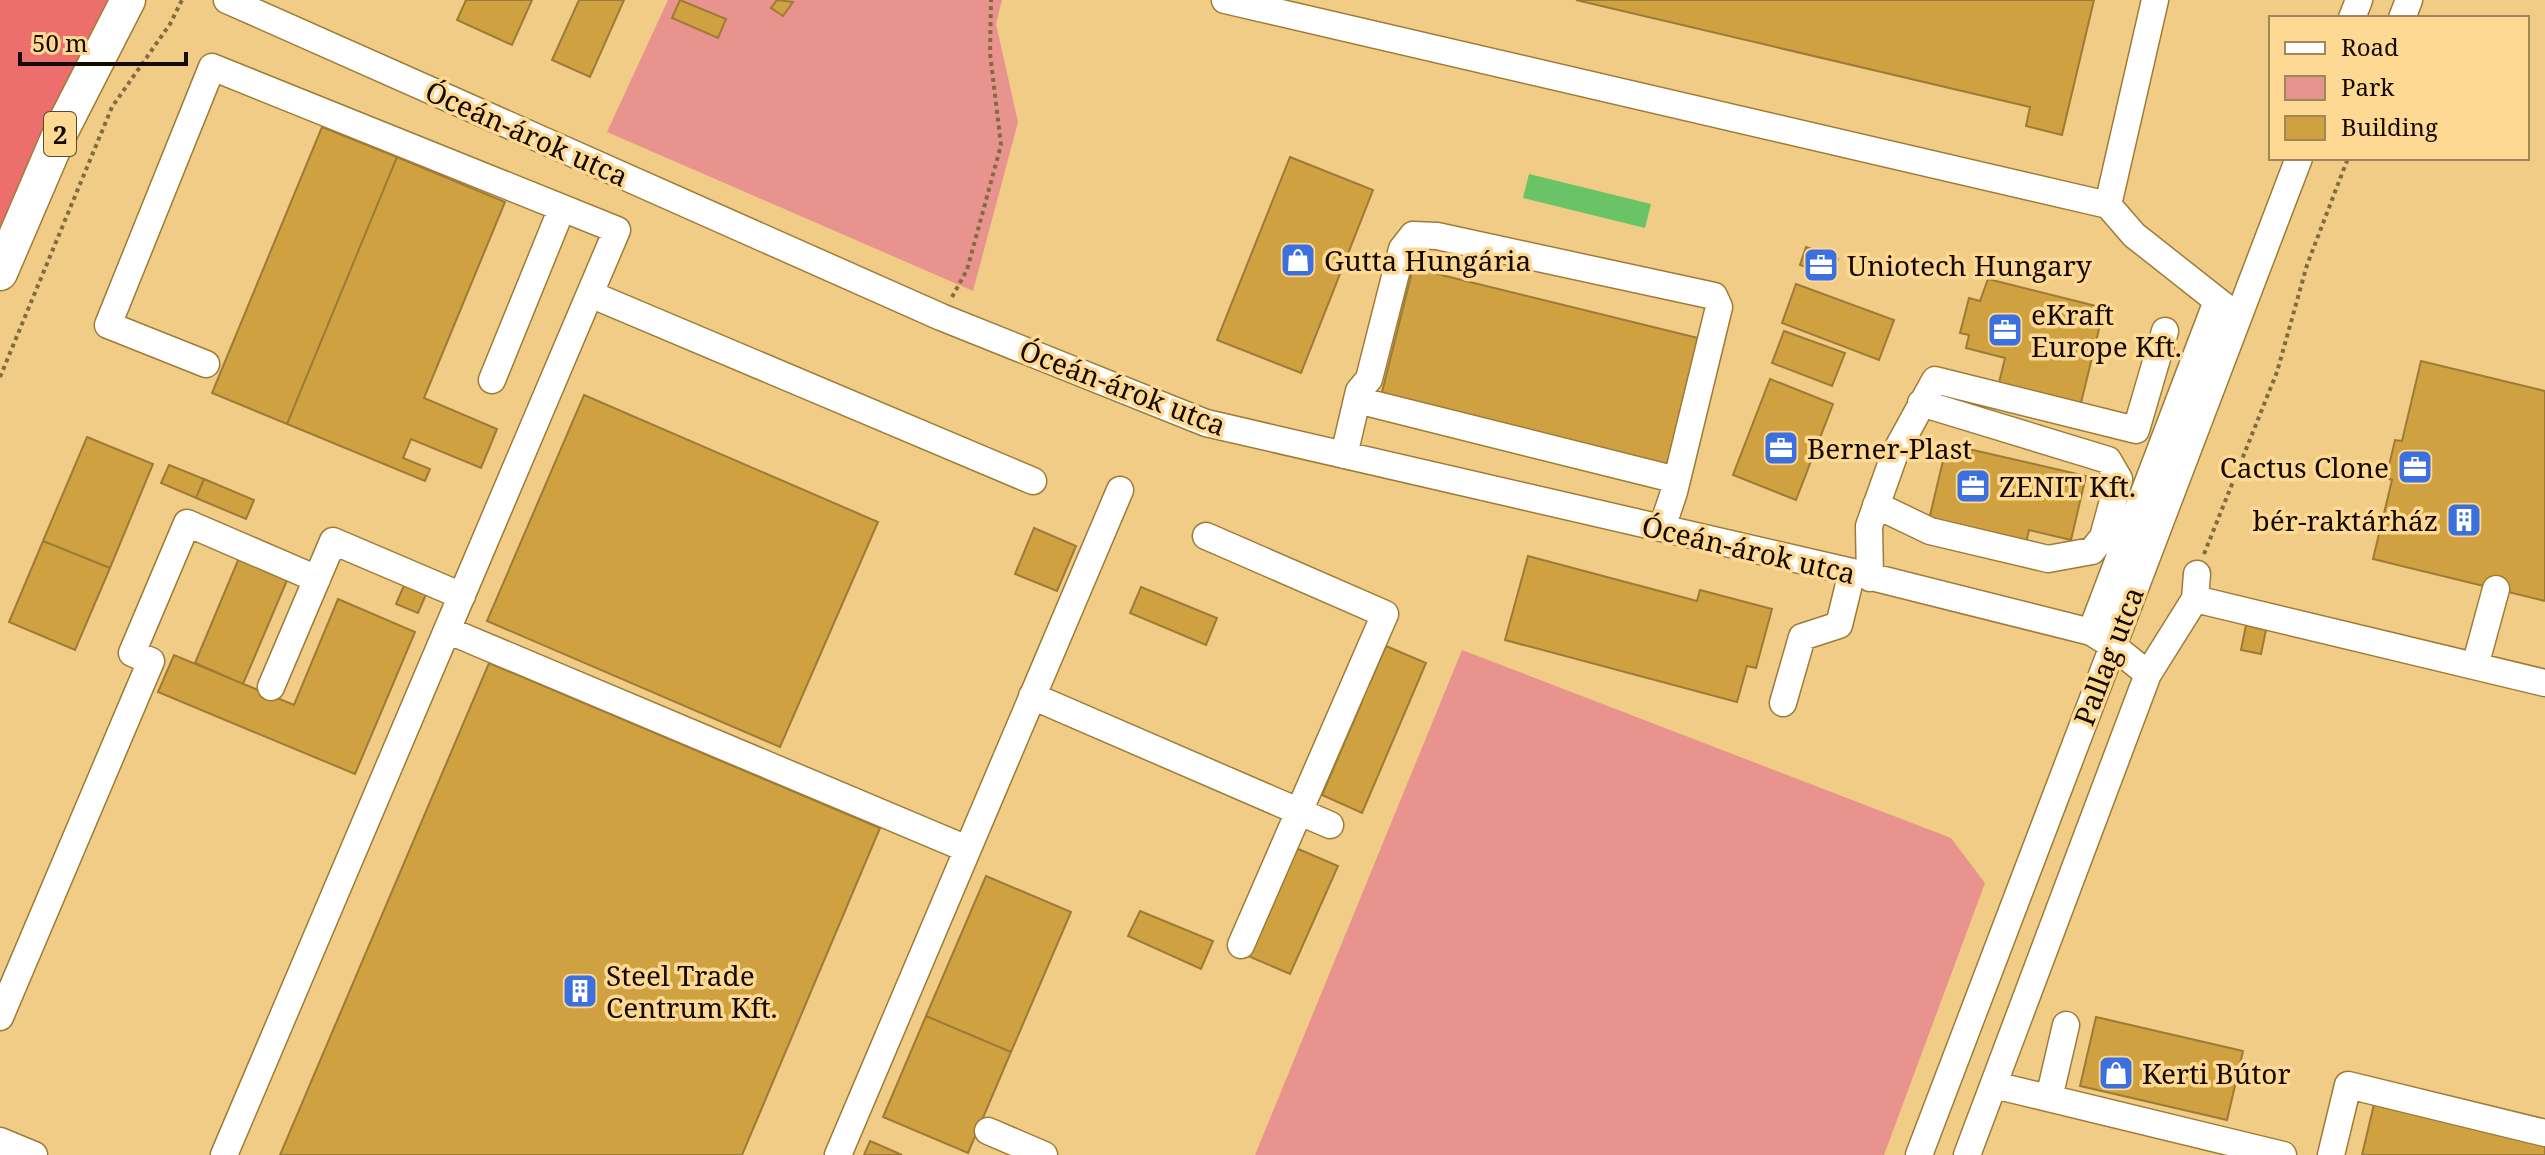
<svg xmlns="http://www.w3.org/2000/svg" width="2545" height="1155" font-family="'Noto Serif',serif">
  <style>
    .green { fill: #e9938e }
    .forest { fill: #ec6f6d }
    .water { fill: #6ac467 }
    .building { fill: #cfa141; stroke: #9d7b36; stroke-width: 2 }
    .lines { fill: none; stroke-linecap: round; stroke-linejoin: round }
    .minor-casing { stroke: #9e7c37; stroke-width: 29 }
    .major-casing { stroke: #9e7c37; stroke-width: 37 }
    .path { stroke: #826b43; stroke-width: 4; stroke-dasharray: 4 4; stroke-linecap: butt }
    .minor { stroke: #fff; stroke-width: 26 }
    .major { stroke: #fff; stroke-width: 34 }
    .labels { text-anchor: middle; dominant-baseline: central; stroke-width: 7; stroke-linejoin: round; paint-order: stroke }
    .shield { fill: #fdd993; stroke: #5a482c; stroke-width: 2 }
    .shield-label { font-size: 26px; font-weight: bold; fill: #140a00 }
    .street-label { font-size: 28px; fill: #140a00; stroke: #fdd993 }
    .poi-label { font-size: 28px; fill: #140a00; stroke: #fdd993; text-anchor: start }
  </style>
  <rect width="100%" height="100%" fill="#f0cc86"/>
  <!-- green -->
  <path class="green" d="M668,0H1002L996,24L1018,122L973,291L607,132Z
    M1462,650L1951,838L1985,883L1884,1155H1255Z"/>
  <!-- forest -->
  <path class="forest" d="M0,0H126L0,275Z"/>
  <!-- water -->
  <path class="water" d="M1529,174L1651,204L1645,228L1523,198Z"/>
  <!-- building -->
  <path class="building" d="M466,0H532L512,45L457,20Z
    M579,0H624L590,77L552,60Z
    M680,0L726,19L718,38L672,18Z
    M777,0L793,2L783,16L771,8Z
    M1576,0H2094L2062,135L2026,126L2030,107Z
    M322,127L397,157L287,424L212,393Z
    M397,157L505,202L424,398L497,429L481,468L411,439L403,458L430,469L425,481L287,424Z
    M1290,157L1373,190L1301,373L1217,340Z
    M1806,247L1838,259L1832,277L1800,265Z
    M1413,268L1698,338L1667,466L1381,396Z
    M1988,279L2096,306L2092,323L2100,325L2079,411L1997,391L2005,358L1966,348L1969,335L1960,333L1969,298L1980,301Z
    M1796,284L1894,320L1879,360L1782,323Z
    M1784,331L1845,353L1832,386L1772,363Z
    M2421,361L2545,391V601L2373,559L2392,480L2386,478L2395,440L2402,441Z
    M1770,379L1833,404L1796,500L1733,475Z
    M584,395L878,522L780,747L487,621Z
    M87,437L153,464L110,568L43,541Z
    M1947,444L2086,476L2071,540L2029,530L2025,547L1928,524Z
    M169,465L204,479L196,498L161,483Z
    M204,479L254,500L246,519L196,498Z
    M1034,528L1076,546L1057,591L1015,574Z
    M43,541L110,568L75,650L9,622Z
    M1528,556L1697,601L1700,590L1772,609L1756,668L1747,666L1737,702L1505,640Z
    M239,558L288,578L243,684L195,663Z
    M405,583L427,592L418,613L396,604Z
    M1141,587L1217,618L1206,645L1130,613Z
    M338,599L415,632L355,774L158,692L174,655L294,705Z
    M2246,625L2266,630L2261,654L2241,650Z
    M1386,646L1426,663L1362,813L1322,795L1362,702L1355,699L1363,680L1370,683Z
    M489,663L880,828L742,1155H280Z
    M1289,845L1338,866L1290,974L1241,953Z
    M986,876L1071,912L1011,1052L926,1016Z
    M1140,911L1213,941L1201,969L1128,936Z
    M926,1016L1011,1052L968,1153L883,1117Z
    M2096,1017L2243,1051L2227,1120L2080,1086Z
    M2375,1100L2545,1141V1155H2362Z
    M870,1141L902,1155H864Z"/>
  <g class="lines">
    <defs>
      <path id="minor" d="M227,0L941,317L1206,423L1852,572L2091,632L2112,645L2148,674
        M1225,0L2108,205L2134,235L2238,317
        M2352,18L2359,0
        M2402,18L2409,0
        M2108,205L2155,0
        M590,294L1033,481
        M206,364L108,325L212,67L617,230L224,1155
        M492,380L562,208
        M1357,400L1677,480
        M1344,455L1359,391L1369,379L1402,249L1413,235L1437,236L1714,296L1719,307L1674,492L1662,528
        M1876,505L1930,531L2048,559L2092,551L2103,537L2119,479L2108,460L1921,403
        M1206,536L1385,614L1241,945
        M1870,578L1869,526L1895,453L1935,380L2136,430L2165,331
        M2195,599L2545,683
        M447,630L967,849
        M2091,632L2217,301
        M2475,666L2496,589
        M271,687L333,541L462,596
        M1032,696L1330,825
        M1783,703L1802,637L1839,625L1852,572
        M0,1017L151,661L132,653L187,523L317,579
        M1994,1085L2283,1155
        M2049,1098L2066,1025
        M988,1131L1044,1155
        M0,1141L34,1155
        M838,1155L1120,490
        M1919,1155L2299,158
        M1967,1155L2148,674L2195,599L2197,574
        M2331,1155L2348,1085L2545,1133"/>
      <path id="major" d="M0,273L61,131L128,0"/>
    </defs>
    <!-- minor casing -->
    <use href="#minor" class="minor-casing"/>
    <!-- major casing -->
    <use href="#major" class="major-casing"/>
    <!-- path -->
    <path class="path" d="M952,297L967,270L1001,145L990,53L991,0
      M0,377L112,107L170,24L182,0
      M2204,554L2277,372L2307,265L2348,158"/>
    <!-- minor -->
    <use href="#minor" class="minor"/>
    <!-- major -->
    <use href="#major" class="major"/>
  </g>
  <!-- icons -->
  <defs>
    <symbol id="shop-square" viewBox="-11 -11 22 22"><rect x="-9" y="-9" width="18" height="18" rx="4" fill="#3c6fdf" stroke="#fdd993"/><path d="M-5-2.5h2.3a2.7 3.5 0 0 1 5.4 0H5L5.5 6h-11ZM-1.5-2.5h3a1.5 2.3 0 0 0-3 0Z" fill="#fff"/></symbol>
    <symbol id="office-square" viewBox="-11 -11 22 22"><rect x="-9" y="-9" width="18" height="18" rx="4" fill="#3c6fdf" stroke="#fdd993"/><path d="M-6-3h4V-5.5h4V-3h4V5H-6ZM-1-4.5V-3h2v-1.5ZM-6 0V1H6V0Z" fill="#fff"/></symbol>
    <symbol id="building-square" viewBox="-11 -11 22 22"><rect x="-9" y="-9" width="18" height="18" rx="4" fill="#3c6fdf" stroke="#fdd993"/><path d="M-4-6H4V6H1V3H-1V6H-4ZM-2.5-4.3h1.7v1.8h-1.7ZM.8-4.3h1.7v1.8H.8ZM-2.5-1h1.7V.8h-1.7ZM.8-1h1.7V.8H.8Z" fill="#fff"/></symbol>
  </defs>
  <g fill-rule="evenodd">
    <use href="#shop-square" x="1278" y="240" width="40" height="40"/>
    <use href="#office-square" x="1801" y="245" width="40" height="40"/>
    <use href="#office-square" x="1985" y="310" width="40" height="40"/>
    <use href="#office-square" x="1761" y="428" width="40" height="40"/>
    <use href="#office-square" x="2395" y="447" width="40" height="40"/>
    <use href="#office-square" x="1953" y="466" width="40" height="40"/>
    <use href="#building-square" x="2444" y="500" width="40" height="40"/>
    <use href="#building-square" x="560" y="971" width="40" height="40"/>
    <use href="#shop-square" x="2096" y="1053" width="40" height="40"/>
  </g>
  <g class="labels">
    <!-- shield labels -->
    <rect class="shield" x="44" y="112" width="32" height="44" rx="6"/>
    <g class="shield-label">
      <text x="60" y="134">2</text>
    </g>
    <!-- street labels -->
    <g class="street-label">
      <text transform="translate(527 133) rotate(24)">Óceán-árok utca</text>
      <text transform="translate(1123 387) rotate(21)">Óceán-árok utca</text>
      <text transform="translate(1749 549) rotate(13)">Óceán-árok utca</text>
      <text transform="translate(2108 656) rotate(-69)">Pallag utca</text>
    </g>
    <!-- poi labels -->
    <g class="poi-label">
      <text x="1324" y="260">Gutta Hungária</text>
      <text x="1847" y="265">Uniotech Hungary</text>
      <text x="2031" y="314">eKraft<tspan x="2031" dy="32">Europe Kft.</tspan></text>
      <text x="1807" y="448">Berner-Plast</text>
      <text x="2389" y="467" text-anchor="end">Cactus Clone</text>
      <text x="1999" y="486">ZENIT Kft.</text>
      <text x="2438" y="520" text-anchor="end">bér-raktárház</text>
      <text x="606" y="975">Steel Trade<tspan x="606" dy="32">Centrum Kft.</tspan></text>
      <text x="2142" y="1073">Kerti Bútor</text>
    </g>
  </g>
  <!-- legend -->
  <rect x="2269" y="16" width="260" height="144" fill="#fdd993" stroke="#a08658" stroke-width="2"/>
  <rect x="2285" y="42" width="40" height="12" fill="#ffffff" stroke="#a08658" stroke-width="2"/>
  <text x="2341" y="56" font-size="24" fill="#140a00">Road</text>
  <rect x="2285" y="76" width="40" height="24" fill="#e9938e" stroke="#a08658" stroke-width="2"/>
  <text x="2341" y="96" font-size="24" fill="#140a00">Park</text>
  <rect x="2285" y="116" width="40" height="24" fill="#cfa141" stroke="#a08658" stroke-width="2"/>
  <text x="2341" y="136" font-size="24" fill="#140a00">Building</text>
  <!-- scale -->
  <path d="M20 52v12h166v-12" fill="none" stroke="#140a00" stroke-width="4"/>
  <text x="32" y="52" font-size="24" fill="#140a00" stroke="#fdd993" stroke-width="6" paint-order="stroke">50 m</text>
</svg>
